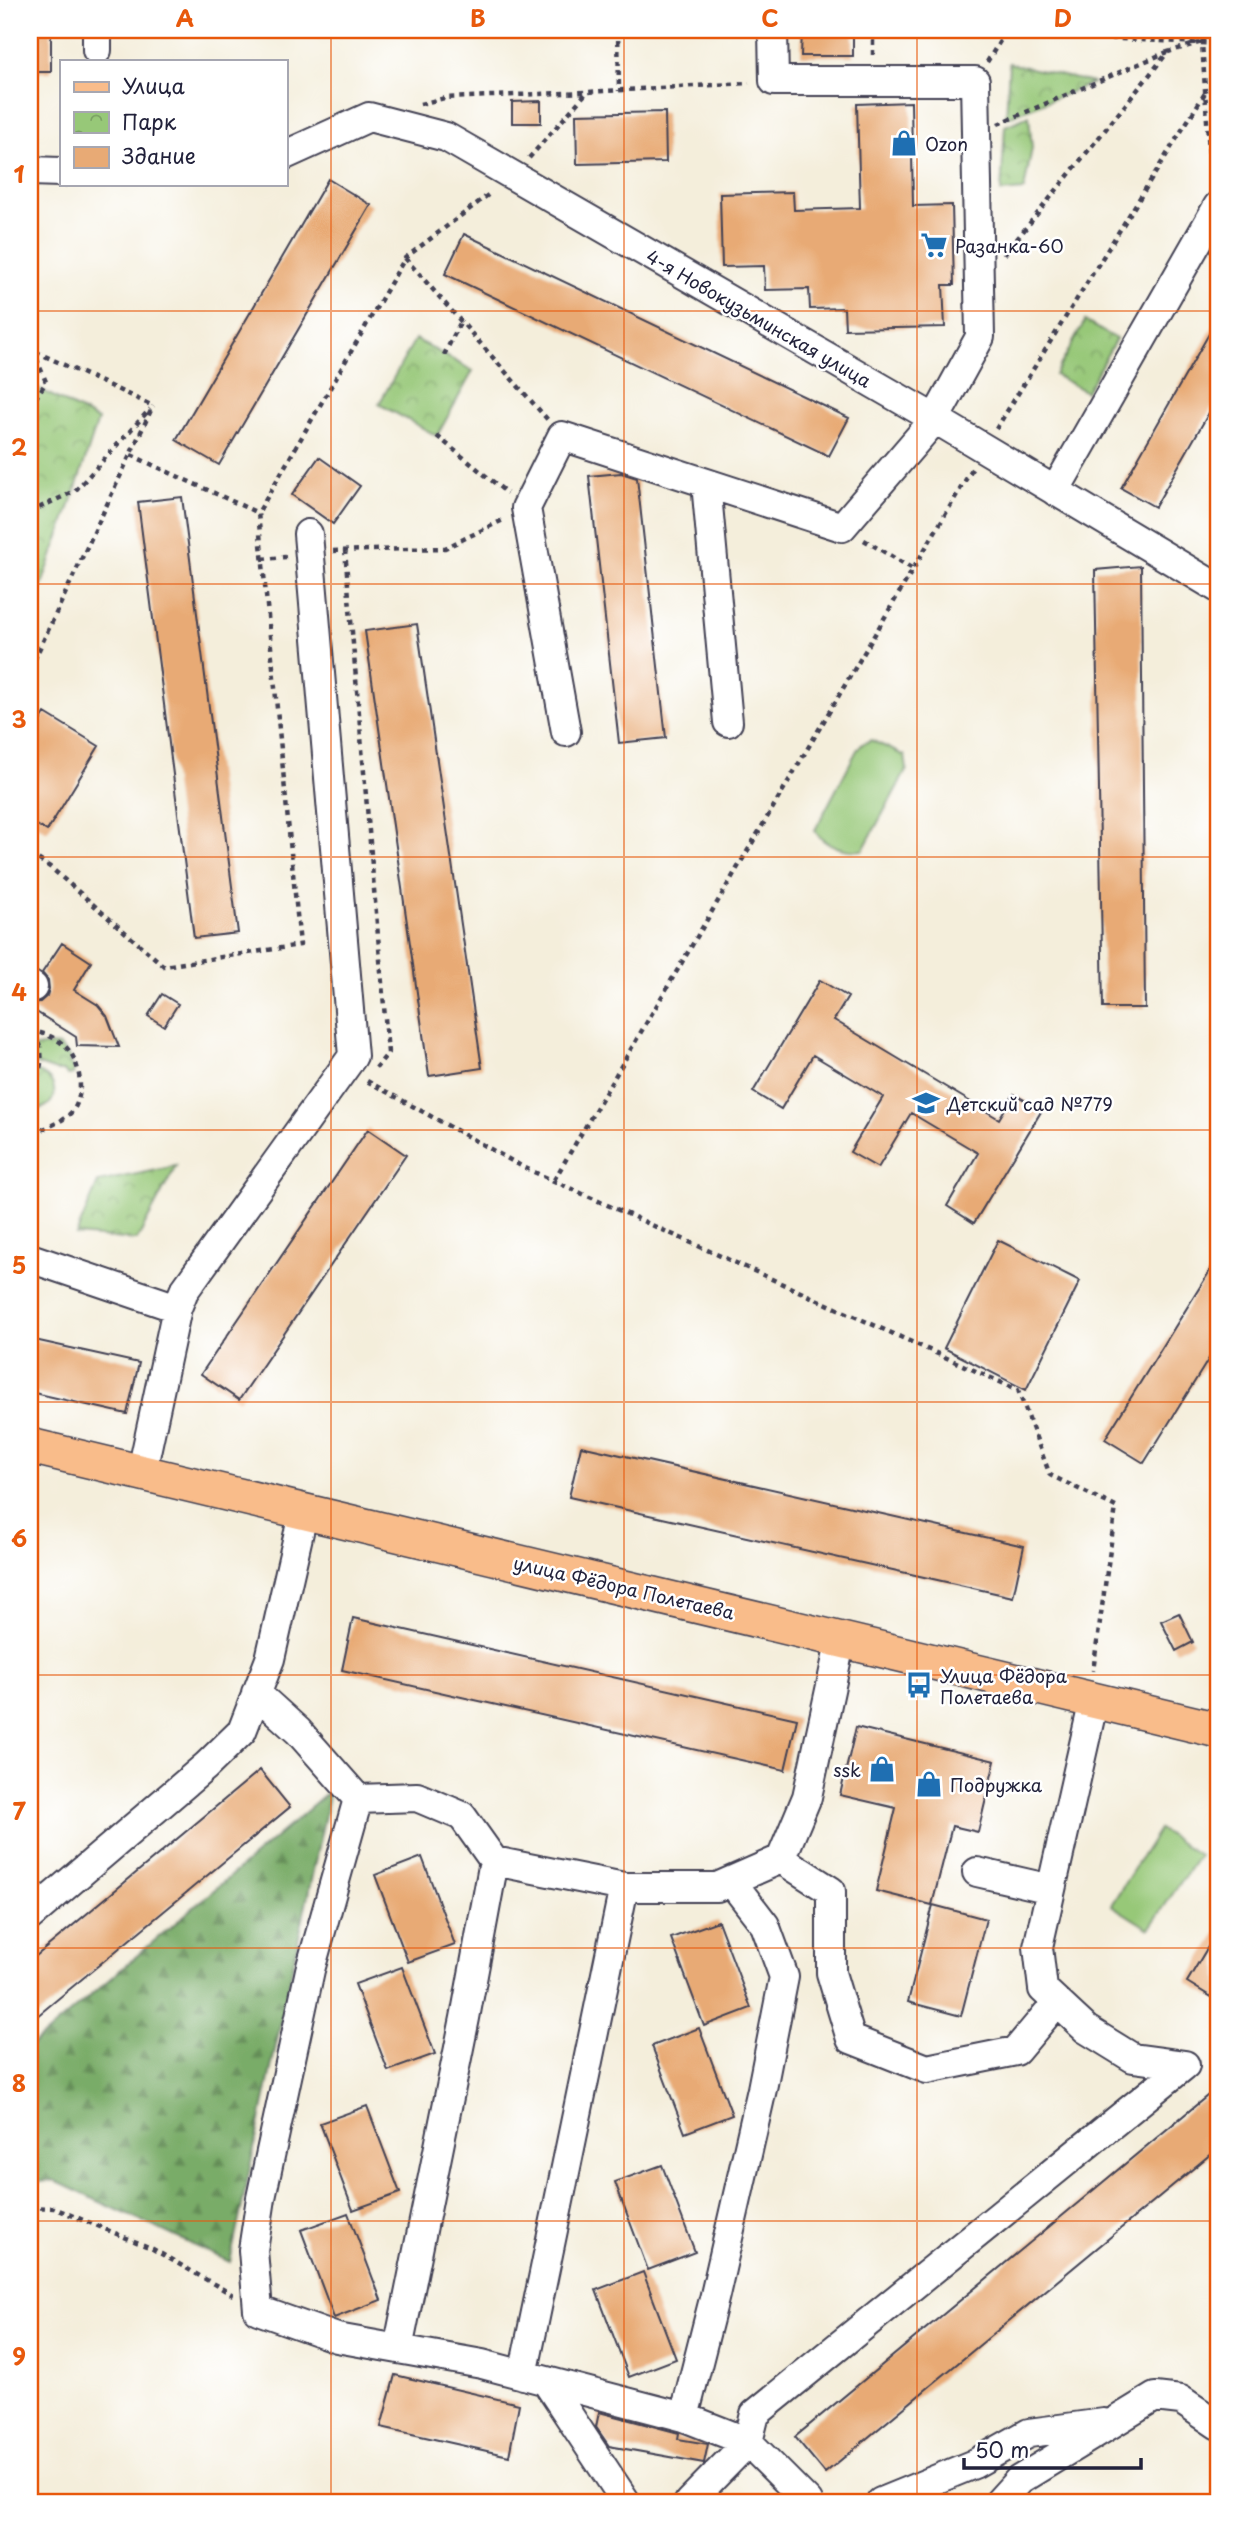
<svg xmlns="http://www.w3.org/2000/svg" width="1248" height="2532" font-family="'Playpen Sans',sans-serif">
<defs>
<pattern id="forest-firs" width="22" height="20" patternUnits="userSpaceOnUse" patternTransform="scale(1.75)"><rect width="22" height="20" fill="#79ac68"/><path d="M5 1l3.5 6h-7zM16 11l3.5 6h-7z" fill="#638c57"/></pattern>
<pattern id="park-crowns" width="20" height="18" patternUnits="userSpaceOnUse" patternTransform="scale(1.75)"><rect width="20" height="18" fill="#97c878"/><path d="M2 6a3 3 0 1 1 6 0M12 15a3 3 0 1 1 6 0" fill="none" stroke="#7ba264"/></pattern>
</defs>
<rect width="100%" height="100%" fill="#fff"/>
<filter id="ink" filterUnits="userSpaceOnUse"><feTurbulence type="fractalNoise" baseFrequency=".0143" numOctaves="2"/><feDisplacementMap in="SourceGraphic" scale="14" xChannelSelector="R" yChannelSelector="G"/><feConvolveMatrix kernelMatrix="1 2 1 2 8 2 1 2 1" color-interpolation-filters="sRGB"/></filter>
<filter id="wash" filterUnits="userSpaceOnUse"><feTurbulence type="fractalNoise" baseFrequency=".00686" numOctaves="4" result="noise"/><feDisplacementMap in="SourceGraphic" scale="28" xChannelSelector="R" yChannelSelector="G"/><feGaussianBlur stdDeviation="1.57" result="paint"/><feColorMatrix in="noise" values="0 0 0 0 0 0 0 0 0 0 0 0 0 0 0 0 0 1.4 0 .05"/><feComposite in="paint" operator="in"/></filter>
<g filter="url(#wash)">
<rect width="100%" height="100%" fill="#f4eedb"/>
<path fill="url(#forest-firs)" stroke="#4e6752" stroke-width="2" d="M330,1791L230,2262L55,2181L30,2182V2047Z"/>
<path fill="url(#park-crowns)" stroke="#5c755a" stroke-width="2" d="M1009,63L1093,83L1006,118Z
M1029,116L1032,148L1024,190L1001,192L1005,126Z
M1085,321L1116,339L1086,392L1055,375Z
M415,339L473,371L437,436L379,404Z
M30,384L98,420L75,491L30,619Z
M49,1045L59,1046L71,1059L69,1064L74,1068L73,1074L68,1075L63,1071H56L30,1062V1048Z
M34,1071C64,1077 59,1113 30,1109V1072Z
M176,1166L137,1240L76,1235L98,1182Z"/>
<path fill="#97c878" stroke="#5c755a" stroke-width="2" d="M871,740L905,756L907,769L863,850C848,852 822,846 815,830L857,750L862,744Z
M1159,1829L1199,1855L1149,1929L1111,1905Z"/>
<g id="blocks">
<path fill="#e8aa75" d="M30,30H51V72H30Z
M802,30H853V56H801Z
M541,101V123H512V102Z
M911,102L913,206L952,205L954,285H943L945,327L845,329L844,308L810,309L809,289L765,290L764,266L722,267L720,194L793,192L794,210L860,208L857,104Z
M665,112L666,162L577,164L576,114Z
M328,179L371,205L219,465L176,440Z
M464,234L849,418L829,456L445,274Z
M1218,318V397L1155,507L1121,488Z
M319,457L360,486L333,524L292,495Z
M621,473L637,478L666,738L619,743L589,476Z
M182,497L238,933L194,938L138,502Z
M1141,566L1145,1008H1103L1095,570Z
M417,624L482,1068L429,1076L365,631Z
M45,713L99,746L47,831L30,821V737Z
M62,943L91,962L74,990L98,1005L107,1016L119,1047L77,1046L76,1037L30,1008V1003L40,1002L47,996L49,989L48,980L42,973Z
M820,980L848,997L834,1020L999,1119L1014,1094L1042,1110L974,1223L947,1206L978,1153L911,1113L878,1168L850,1152L883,1097L813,1055L781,1109L753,1092Z
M162,994L178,1004L164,1026L148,1016Z
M368,1129L406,1155L239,1400L201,1374Z
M998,1240L1080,1281L1026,1390L944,1348Z
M1218,1258V1344L1144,1463L1105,1439Z
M30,1339L139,1363L127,1414L30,1392Z
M581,1446L1024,1546L1013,1597L569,1497Z
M1179,1613L1193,1642L1176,1651L1161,1621Z
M353,1618L797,1719L785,1770L342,1670Z
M856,1727L995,1761L978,1832L952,1826L932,1905L876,1891L896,1808L840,1795Z
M260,1770L290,1807L30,2022V1961Z
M422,1857L455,1945L408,1962L375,1875Z
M933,1905L986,1919L961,2016L908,2002Z
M718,1921L751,2008L704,2026L671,1938Z
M1218,1930V2001L1187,1982Z
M402,1967L435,2054L388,2071L355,1984Z
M699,2028L732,2115L685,2133L652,2046Z
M1218,2087V2148L825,2473L795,2437Z
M367,2106L400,2193L353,2210L320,2123Z
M662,2165L695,2252L648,2270L615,2182Z
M348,2213L381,2300L334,2318L301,2230Z
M643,2272L676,2359L629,2377L596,2290Z
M395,2375L519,2404L509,2456L381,2427Z
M599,2412L679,2433L678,2439L708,2444L704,2463L609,2446L596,2427Z"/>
</g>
</g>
<g filter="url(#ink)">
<use href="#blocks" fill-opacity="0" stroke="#424153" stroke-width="2"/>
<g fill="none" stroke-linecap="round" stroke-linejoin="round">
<g stroke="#424153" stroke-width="32">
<path id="minor" d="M97,50V30
M285,155L369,117L446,137L935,419L1218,588
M30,171L61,172
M706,483L728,722
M1055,491L1218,206
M566,732L526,508L562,436L842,527L935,419L980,337L975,81H774L773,30
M30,985L33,987
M30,1258L177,1308L142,1471
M177,1308L184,1291L353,1056L308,534
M256,1693L298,1731L358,1799L417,1797L462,1816L494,1861L624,1887H717L781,1859L807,1797L841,1639
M358,1799L310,1970L261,2198L253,2250L258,2310L337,2338L482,2364L684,2417L748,2442L808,2502
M781,1859L831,1891V1973L851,2039L927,2069L1016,2051L1057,2002
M977,1872L1051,1889
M30,1916L206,1766L242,1731L270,1659L304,1510
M398,2349L465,2018L494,1861
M523,2375L624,1887
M546,2381L626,2502
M684,2417L715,2295L762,2089L784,1977L765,1925L731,1881
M689,2502L748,2442L755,2414L1185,2065L1133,2058L1086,2029L1043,1989L1038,1947L1094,1700
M881,2502L974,2464L1029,2433L1104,2423
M999,2502L1019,2480L1155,2397L1181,2400L1218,2425"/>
</g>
<g stroke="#424153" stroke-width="38">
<path id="major" d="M30,1446L1218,1730"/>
</g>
<path stroke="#424153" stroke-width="4.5" stroke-dasharray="5 5" stroke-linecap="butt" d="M618,30L619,91
M873,30V56
M1209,30L1202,42L1211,184
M987,62L1005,33L1218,44
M420,104L445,98L586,92
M998,124L1167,52
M529,158L587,92L749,83
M1004,255L1168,52L1202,42
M405,258L548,420
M30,344L34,351L153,406
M444,355L461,321
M30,407L46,382L34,352
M996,429L1205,93
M437,436L507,493
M131,455L258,513
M30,512L75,491L150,409
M864,540L913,569
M345,550L388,1053L376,1068
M333,551L445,548L503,520
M262,559L286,557
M30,669L153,406
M30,854L50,867L164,966L300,945L258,513L405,258L492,192
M30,1030C42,1033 56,1037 65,1046C80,1060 85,1092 74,1109C66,1121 43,1130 30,1133
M367,1081L523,1167L1018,1390L1050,1475L1116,1507L1093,1671
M30,1085C45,1069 44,1050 34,1032
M554,1180L972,469
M30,2207L54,2208L151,2248L233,2295"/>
<use href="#minor" stroke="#fff" stroke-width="28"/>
<use href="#major" stroke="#f9bc8a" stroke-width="35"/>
</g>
</g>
<path fill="none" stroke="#e8590c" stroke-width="2" stroke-opacity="0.55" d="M331,30V2502M624,30V2502M917,30V2502M30,311H1218M30,584H1218M30,857H1218M30,1130H1218M30,1402H1218M30,1675H1218M30,1948H1218M30,2221H1218"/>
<defs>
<g id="shop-bare" transform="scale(2.1)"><path d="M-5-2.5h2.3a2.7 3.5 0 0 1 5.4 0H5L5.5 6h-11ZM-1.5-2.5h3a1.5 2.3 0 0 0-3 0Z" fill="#1f6fb2" stroke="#fff" stroke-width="2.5" paint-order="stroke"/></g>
<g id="supermarket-bare" transform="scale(2.1)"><path d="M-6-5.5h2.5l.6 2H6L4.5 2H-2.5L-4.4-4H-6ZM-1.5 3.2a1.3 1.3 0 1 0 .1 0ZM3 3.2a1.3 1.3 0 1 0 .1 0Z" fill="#1f6fb2" stroke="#fff" stroke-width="2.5" paint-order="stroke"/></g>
<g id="school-bare" transform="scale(2.1)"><path d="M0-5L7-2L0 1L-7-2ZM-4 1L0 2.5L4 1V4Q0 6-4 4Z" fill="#1f6fb2" stroke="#fff" stroke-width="2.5" paint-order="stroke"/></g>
<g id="bus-bare" transform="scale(2.1)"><path d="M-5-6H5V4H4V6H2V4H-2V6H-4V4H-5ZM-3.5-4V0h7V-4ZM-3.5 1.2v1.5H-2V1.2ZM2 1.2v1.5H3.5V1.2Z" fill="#1f6fb2" stroke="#fff" stroke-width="2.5" paint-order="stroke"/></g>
</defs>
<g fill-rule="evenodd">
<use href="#shop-bare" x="904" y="143"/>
<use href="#supermarket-bare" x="934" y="245"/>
<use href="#school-bare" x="926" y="1103"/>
<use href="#bus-bare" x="919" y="1685"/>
<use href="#shop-bare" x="882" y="1769"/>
<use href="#shop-bare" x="929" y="1784"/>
</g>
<g text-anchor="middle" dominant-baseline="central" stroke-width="5" stroke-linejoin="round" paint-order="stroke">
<g font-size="18" fill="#22223b" stroke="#fff" text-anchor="start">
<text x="925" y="143">Ozon</text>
<text x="955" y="245">Разанка-60</text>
<text x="947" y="1103">Детский сад №779</text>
<text x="940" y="1675">Улица Фёдора<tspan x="940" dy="21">Полетаева</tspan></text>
<text x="861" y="1769" text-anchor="end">ssk</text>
<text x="950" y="1784">Подружка</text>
</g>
<g font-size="18" fill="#22223b" stroke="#fff">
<text transform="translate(759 318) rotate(30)">4-я Новокузьминская улица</text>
<text transform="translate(624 1587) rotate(13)">улица Фёдора Полетаева</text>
</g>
</g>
<rect width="1248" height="2532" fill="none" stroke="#fff" stroke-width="77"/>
<rect x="60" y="60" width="228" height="126" fill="#ffffff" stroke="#a7a7b1" stroke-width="2"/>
<rect x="74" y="82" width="35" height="10" fill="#f9bc8a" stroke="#a7a7b1" stroke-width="2"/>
<text x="122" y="94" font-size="21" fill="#22223b">Улица</text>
<rect x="74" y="112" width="35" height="21" fill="url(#park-crowns)" stroke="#a7a7b1" stroke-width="2"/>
<text x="122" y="130" font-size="21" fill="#22223b">Парк</text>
<rect x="74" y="147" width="35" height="21" fill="#e8aa75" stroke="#a7a7b1" stroke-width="2"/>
<text x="122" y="164" font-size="21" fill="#22223b">Здание</text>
<path d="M964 2458v10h177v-10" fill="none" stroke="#22223b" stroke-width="3.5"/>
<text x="975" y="2458" font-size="21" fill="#22223b" stroke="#ffffff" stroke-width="5" paint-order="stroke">50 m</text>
<rect x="38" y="38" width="1172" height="2456" fill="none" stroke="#e8590c" stroke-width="2.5"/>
<g font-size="23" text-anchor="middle" font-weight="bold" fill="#e8590c">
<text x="185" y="27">A</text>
<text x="478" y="27">B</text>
<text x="770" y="27">C</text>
<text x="1063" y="27">D</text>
<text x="19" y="183">1</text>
<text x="19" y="456">2</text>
<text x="19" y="728">3</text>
<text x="19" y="1001">4</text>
<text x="19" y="1274">5</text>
<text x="19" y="1547">6</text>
<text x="19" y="1820">7</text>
<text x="19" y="2092">8</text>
<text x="19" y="2365">9</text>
</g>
</svg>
